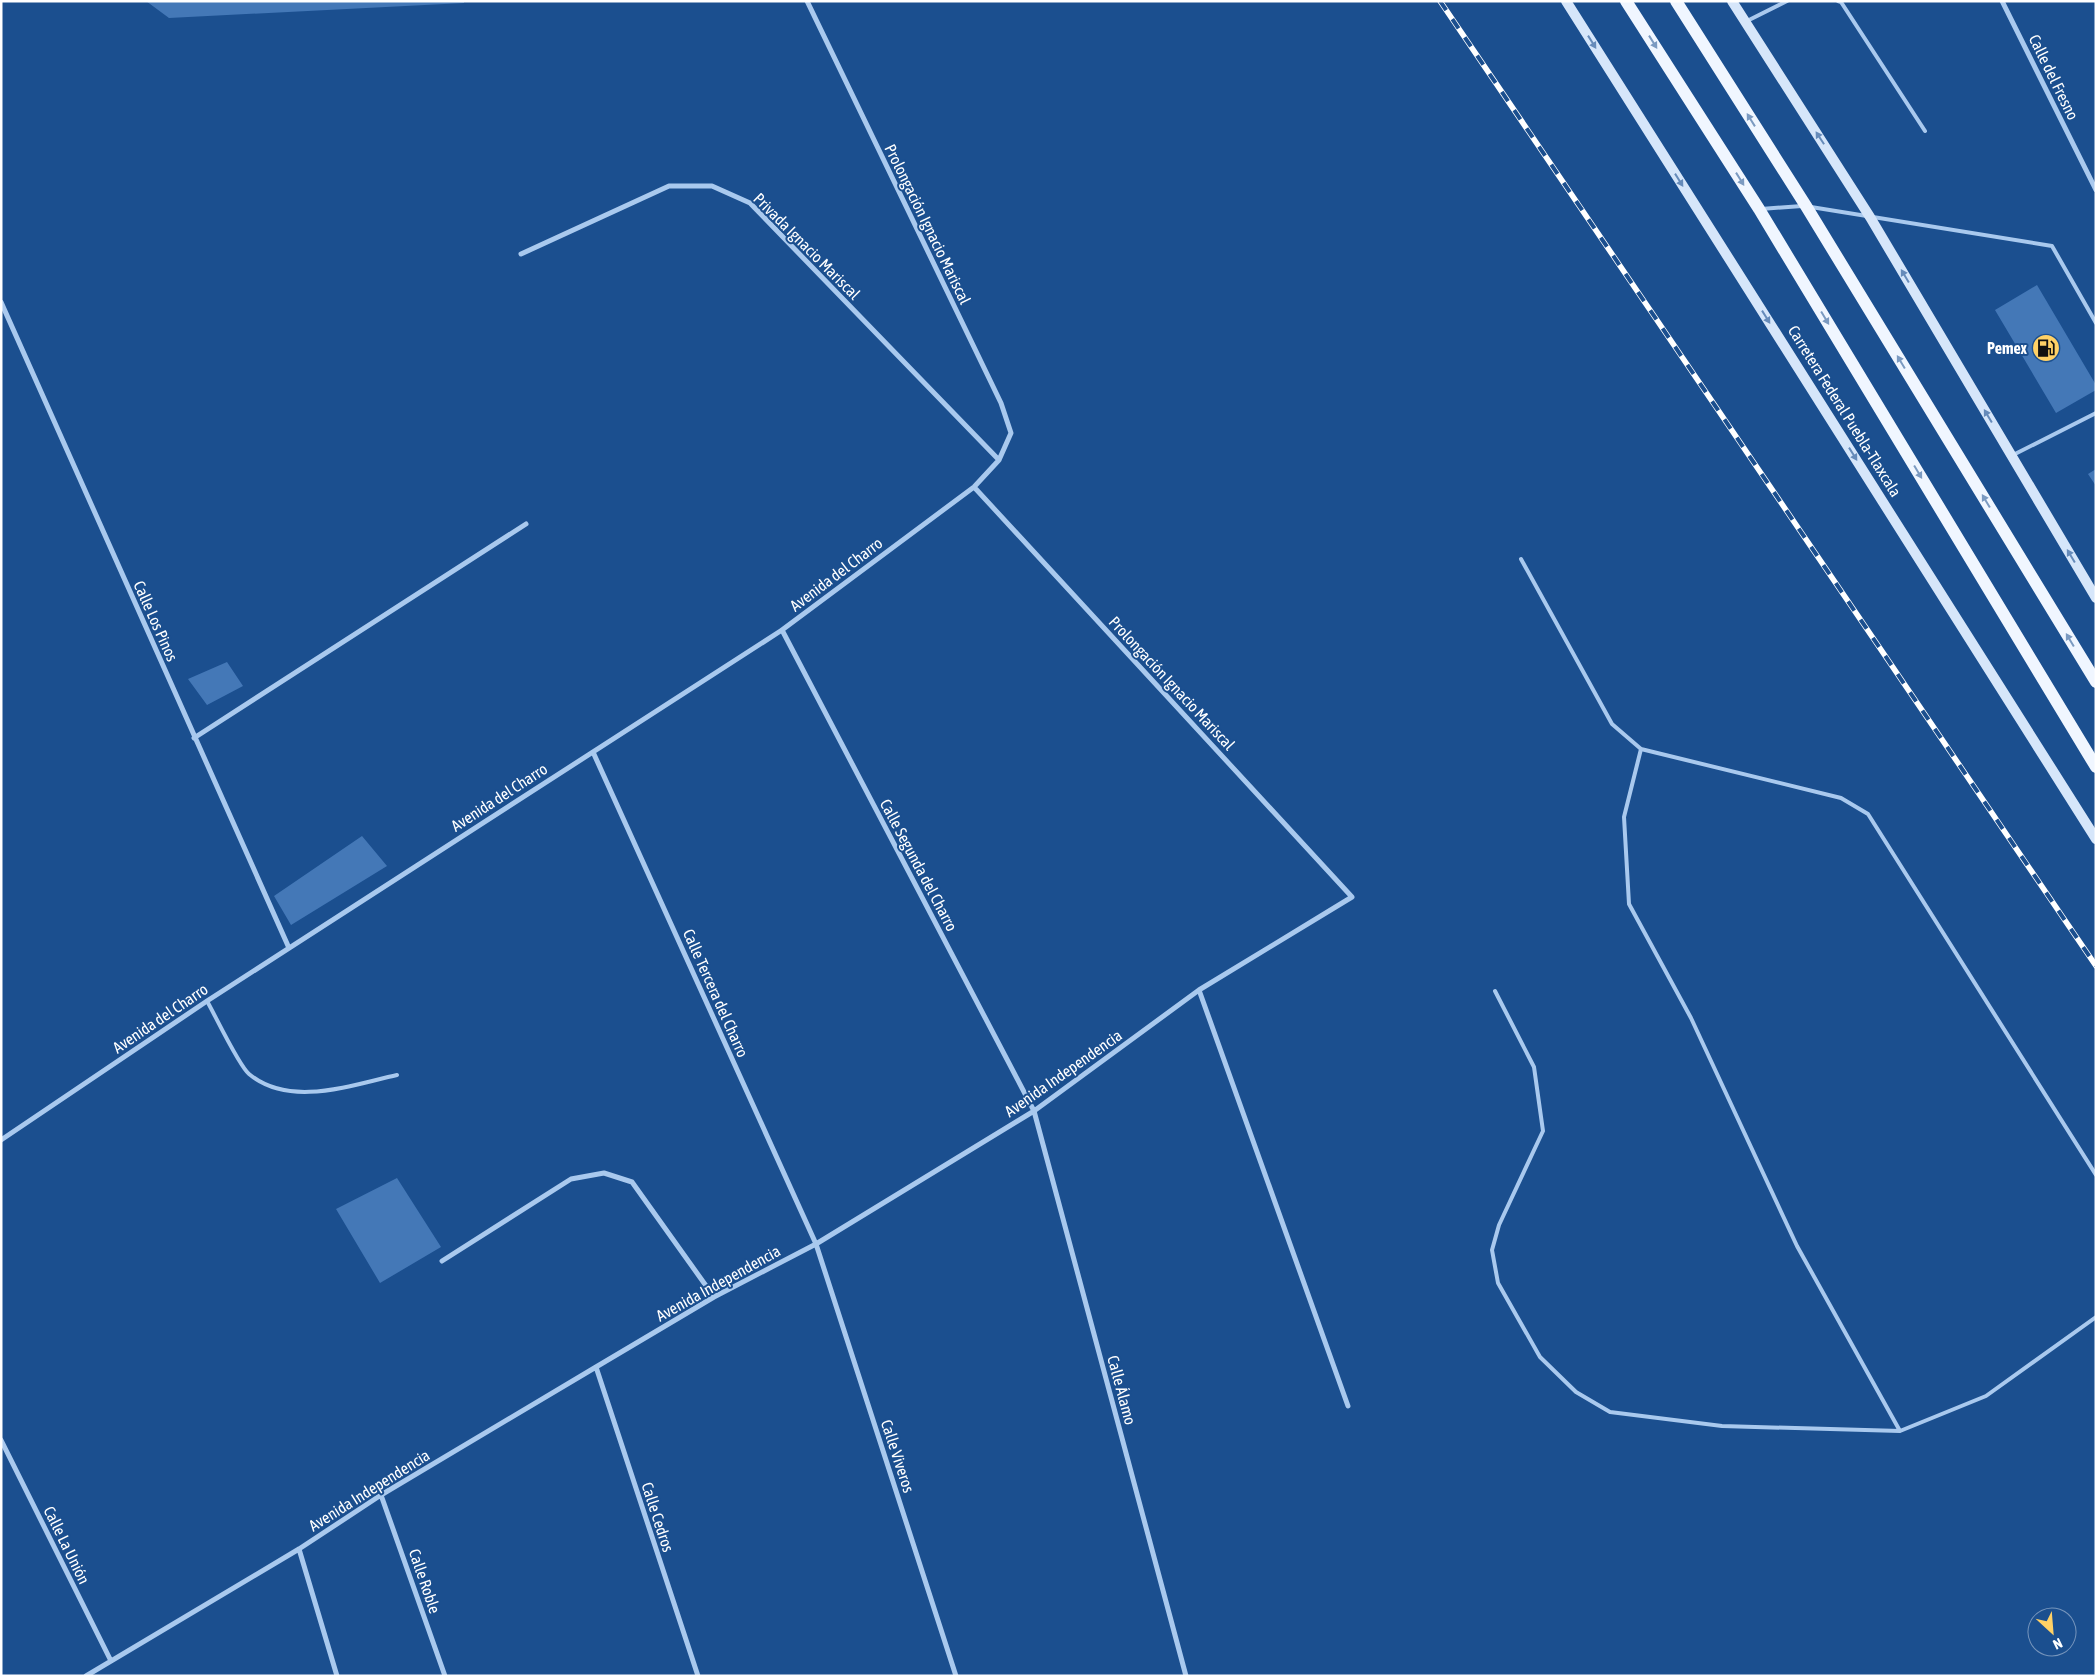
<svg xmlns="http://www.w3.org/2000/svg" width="2097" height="1677" font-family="'Asap Condensed',sans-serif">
<rect width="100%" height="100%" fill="#1b4f8f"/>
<path fill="#4478b7" d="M146,1H464V3L169,18Z
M2037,285L2096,385V390L2056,413L1995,310Z
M2096,469V486L2088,474Z
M227,662L243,686L207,705L188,679Z
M362,836L387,866L291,925L274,896Z
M397,1178L441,1247L380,1283L336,1209Z"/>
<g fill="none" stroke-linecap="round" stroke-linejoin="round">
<path stroke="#a9c9ee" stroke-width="4" d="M1838,1L1841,2L1925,131
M1747,21L1787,1
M1811,207L2052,246L2096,323
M1761,209L1802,206
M2013,455L2096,413
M1521,559L1612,724L1641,749L1841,798L1868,814L2096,1175
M1641,749L1624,817L1629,904L1691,1018L1797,1246L1900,1431
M1495,991L1534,1067L1543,1131L1499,1225L1492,1250L1498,1283L1540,1357L1576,1392L1610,1412L1722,1426L1900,1431L1986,1396L2096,1317
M207,1001C215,1015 239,1066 249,1074C290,1108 351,1085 397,1075"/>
<path stroke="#a9c9ee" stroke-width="5" d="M2002,1L2096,190
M521,254L669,186H712L750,203L999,460
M1,302L289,948
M782,630L1034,1111L1186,1676
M194,738L526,524
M593,752L816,1244L956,1676
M1199,990L1348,1406
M1,1140L207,1001L782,630L974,487L999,460L1011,433L1001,403L807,1
M442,1261L571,1179L604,1173L632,1182L714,1297
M596,1367L698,1676
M1,1440L111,1661
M381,1495L445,1676
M299,1549L337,1676
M86,1676L299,1549L381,1495L596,1367L714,1297L816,1244L1034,1111L1199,990L1352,897L974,487"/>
<path stroke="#d6e6fa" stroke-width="10" d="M1566,1L2096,839
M1732,1L1870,217L2096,598"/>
<path stroke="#f0f6ff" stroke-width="12" d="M1626,1L1759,209L2096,767
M1676,1L1806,206L2096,682"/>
<g stroke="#fff" stroke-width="5.5">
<path id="rail" d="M1440,1L2096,966"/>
</g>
<use href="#rail" stroke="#1b4f8f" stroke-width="4" stroke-dasharray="11" stroke-linecap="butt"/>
</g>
<defs><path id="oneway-solid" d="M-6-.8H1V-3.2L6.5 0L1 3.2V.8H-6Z" transform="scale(1.25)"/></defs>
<g fill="#668bba">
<use href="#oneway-solid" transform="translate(1592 42) rotate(58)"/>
<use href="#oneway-solid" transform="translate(1820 138) rotate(-123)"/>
<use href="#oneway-solid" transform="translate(1679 180) rotate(58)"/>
<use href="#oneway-solid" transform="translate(1905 276) rotate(-121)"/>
<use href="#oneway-solid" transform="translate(1766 317) rotate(58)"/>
<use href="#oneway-solid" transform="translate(1988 416) rotate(-121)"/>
<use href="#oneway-solid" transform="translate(1853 454) rotate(58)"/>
<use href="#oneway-solid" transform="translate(2071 556) rotate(-121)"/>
</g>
<g fill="#7b9ac1">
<use href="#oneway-solid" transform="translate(1653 42) rotate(58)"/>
<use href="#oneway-solid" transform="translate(1751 120) rotate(-122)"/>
<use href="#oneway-solid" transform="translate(1740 179) rotate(58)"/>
<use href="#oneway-solid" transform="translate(1825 318) rotate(59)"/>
<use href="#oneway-solid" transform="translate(1901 362) rotate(-121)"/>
<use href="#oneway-solid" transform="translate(1918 472) rotate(59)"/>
<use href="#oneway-solid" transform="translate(1986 501) rotate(-121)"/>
<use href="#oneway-solid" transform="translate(2070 640) rotate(-121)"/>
</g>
<defs>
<g id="fuel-disc" transform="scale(1.4375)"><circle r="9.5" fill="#ffd166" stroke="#1b4f8f"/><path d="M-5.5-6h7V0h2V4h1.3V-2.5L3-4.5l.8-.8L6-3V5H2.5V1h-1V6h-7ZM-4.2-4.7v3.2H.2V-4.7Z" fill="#111"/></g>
</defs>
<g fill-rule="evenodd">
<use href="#fuel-disc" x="2046" y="348"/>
</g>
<g text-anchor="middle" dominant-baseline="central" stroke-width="4" stroke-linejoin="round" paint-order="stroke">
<g font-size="16" fill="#fff" stroke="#1b4f8f">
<text transform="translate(2054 77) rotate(64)">Calle del Fresno</text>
<text transform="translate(928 224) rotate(64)">Prolongación Ignacio Mariscal</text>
<text transform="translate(807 246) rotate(45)">Privada Ignacio Mariscal</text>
<text transform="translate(1845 411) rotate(58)">Carretera Federal Puebla-Tlaxcala</text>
<text transform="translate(836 574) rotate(-37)">Avenida del Charro</text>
<text transform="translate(156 621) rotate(66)">Calle Los Pinos</text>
<text transform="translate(1172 683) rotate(47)">Prolongación Ignacio Mariscal</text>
<text transform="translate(499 797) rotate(-33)">Avenida del Charro</text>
<text transform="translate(919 865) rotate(62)">Calle Segunda del Charro</text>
<text transform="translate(716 993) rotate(66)">Calle Tercera del Charro</text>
<text transform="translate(160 1018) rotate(-34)">Avenida del Charro</text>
<text transform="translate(1063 1073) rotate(-35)">Avenida Independencia</text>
<text transform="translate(718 1283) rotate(-29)">Avenida Independencia</text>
<text transform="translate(1122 1390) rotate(75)">Calle Álamo</text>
<text transform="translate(898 1456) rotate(72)">Calle Viveros</text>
<text transform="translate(369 1490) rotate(-32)">Avenida Independencia</text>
<text transform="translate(658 1517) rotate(72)">Calle Cedros</text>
<text transform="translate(67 1545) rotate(64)">Calle La Unión</text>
<text transform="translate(425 1581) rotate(71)">Calle Roble</text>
</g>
<g font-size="16" font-weight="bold" fill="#fff" stroke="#1b4f8f" text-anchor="end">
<text x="2027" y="348">Pemex</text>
</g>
</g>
<rect width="2097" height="1677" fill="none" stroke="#ffffff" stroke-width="5"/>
<g transform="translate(2052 1632) rotate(154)"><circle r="24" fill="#1b4f8f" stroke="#7695bc"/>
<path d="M0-4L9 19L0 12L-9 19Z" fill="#ffd166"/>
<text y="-8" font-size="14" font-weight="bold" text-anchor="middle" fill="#ffffff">N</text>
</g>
</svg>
